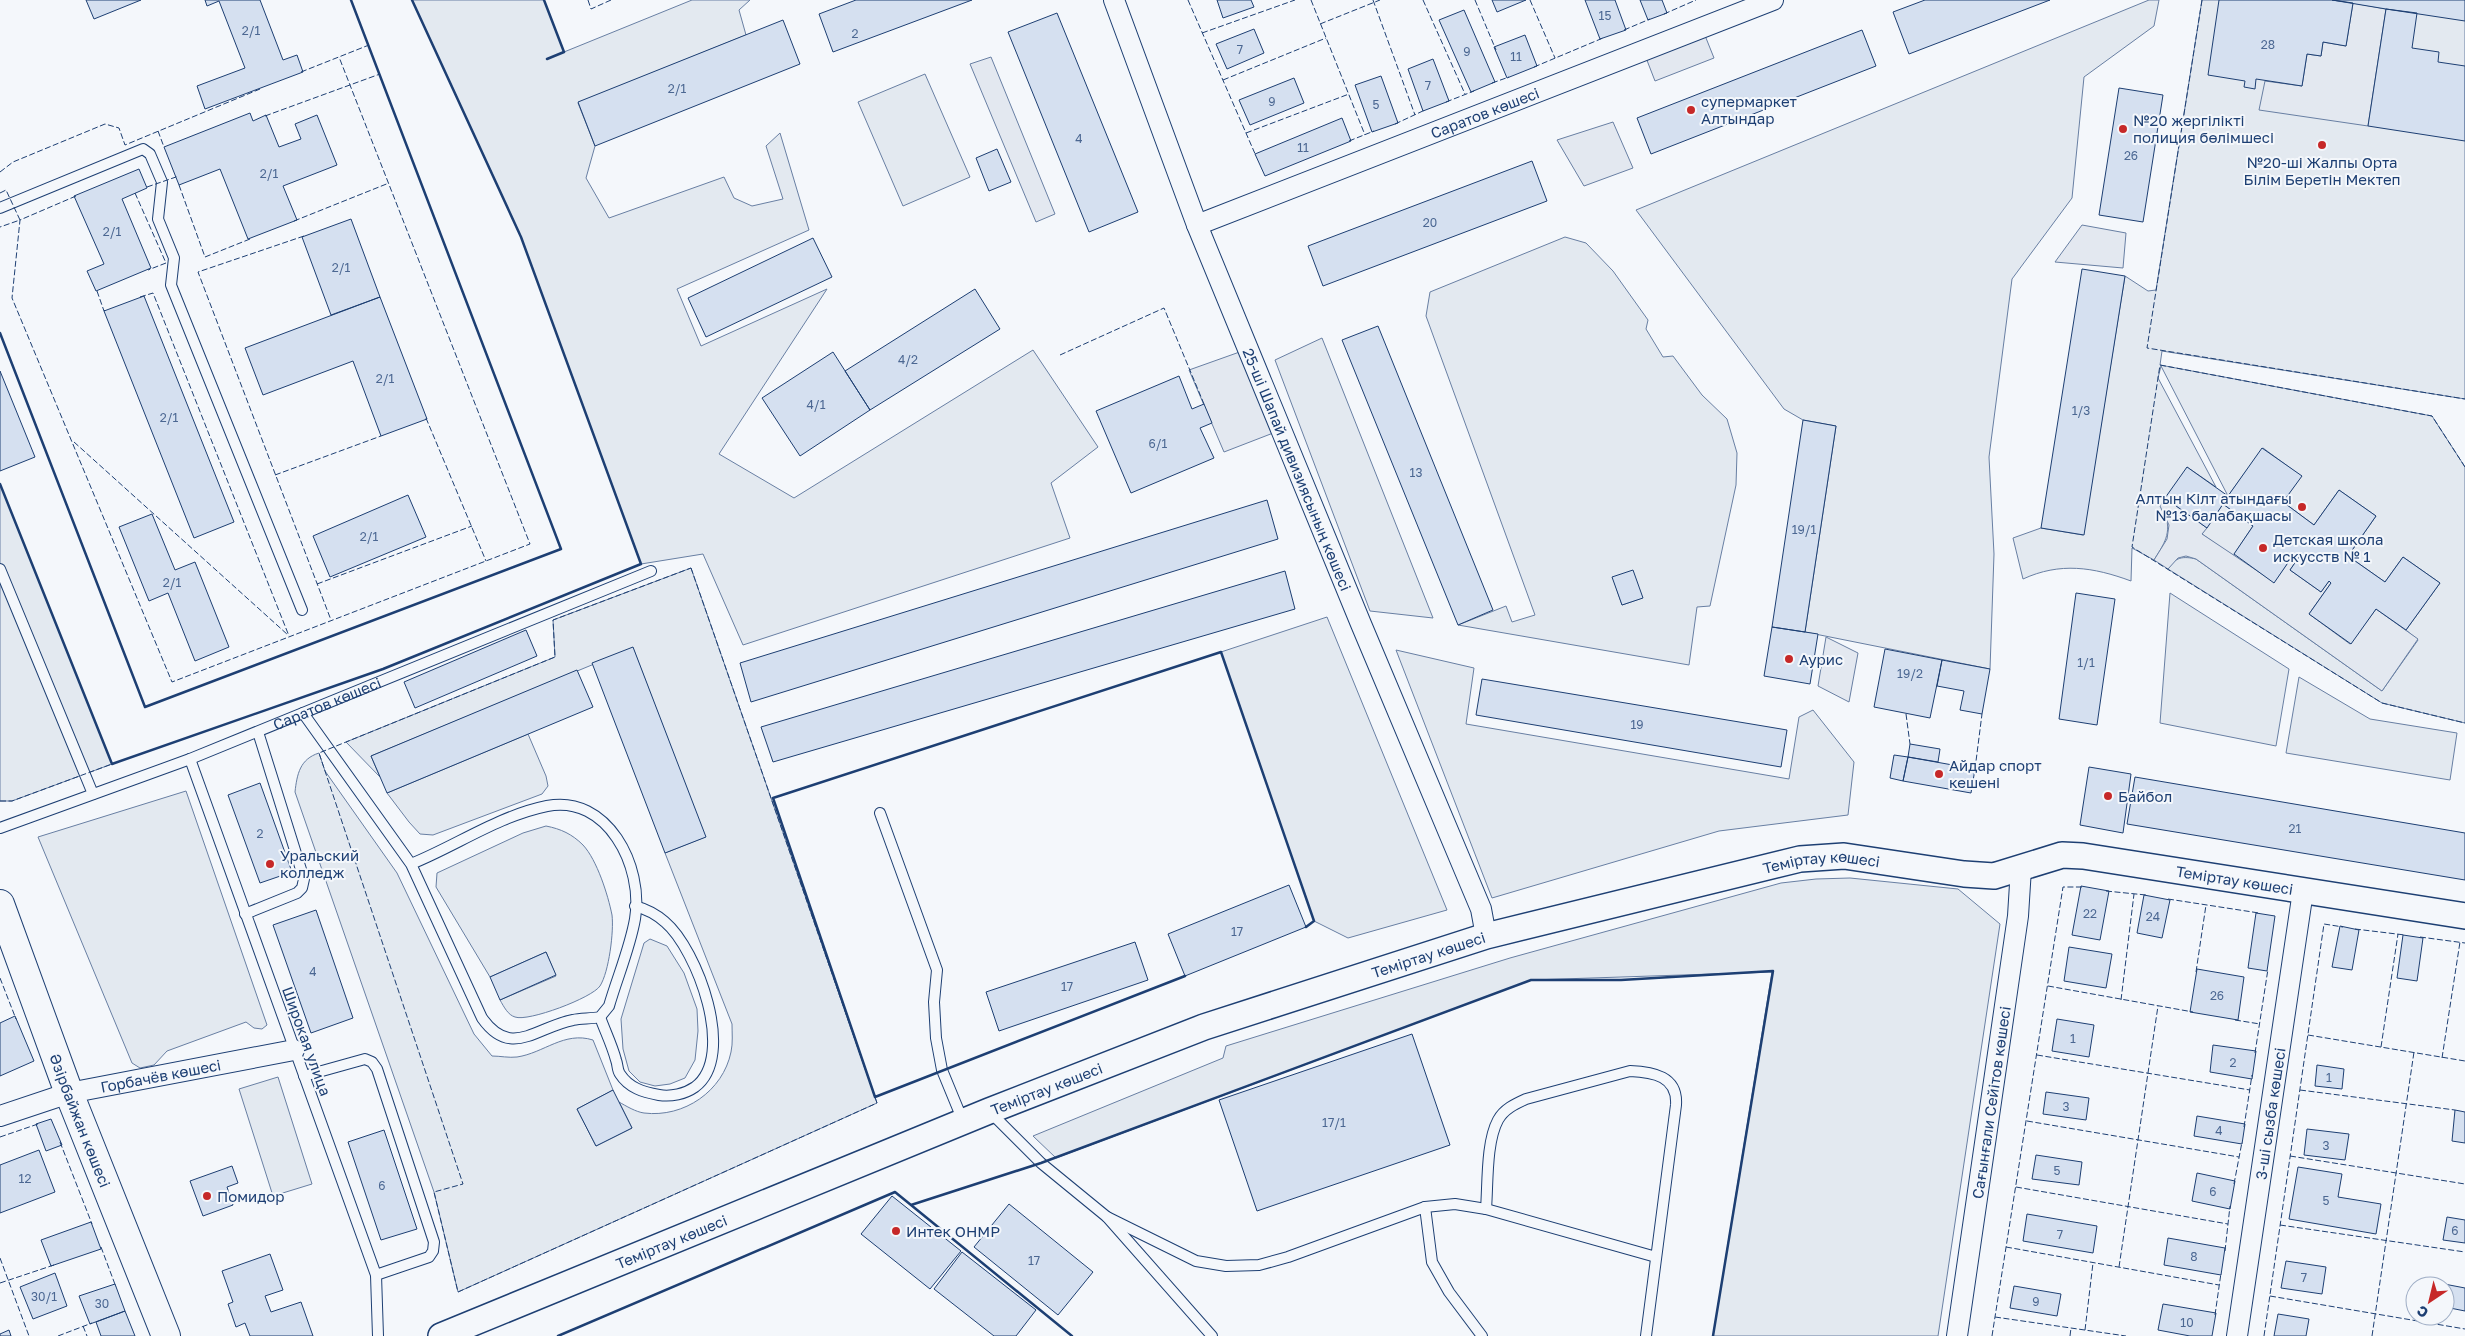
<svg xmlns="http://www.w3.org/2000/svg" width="2465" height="1336" font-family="'Golos Text',sans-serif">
<rect width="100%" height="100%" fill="#f4f7fb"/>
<path fill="#e3e9f0" stroke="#687fa3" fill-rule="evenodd" d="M412,0H544L564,52L692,0H750L739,10L746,35L578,103L595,146L586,178L609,218L724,177L734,198L752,206L783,199L766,146L780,133L809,230L677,289L701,346L827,289L719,454L794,498L1033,350L1098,447L1051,483L1070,538L743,645L703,554L641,564L521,237Z
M2149,0H2159L2154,26L2084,77L2072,198L2012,279L1989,457L1994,554L1990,669L1805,632L1836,426L1803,420L1784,409L1636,210Z
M2202,0H2465V399L2162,351L2160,365L2432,416L2465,467V723L2382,703L2168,569C2175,557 2183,556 2196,559L2382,691L2418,640L2406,630L2440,583L2403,557L2385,582L2348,556L2376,516L2339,490L2314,525L2283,502L2301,476L2263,448L2228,496L2161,366L2158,378L2216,487L2187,467L2165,514C2172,533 2164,544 2154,560L2132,548L2131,581C2093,567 2060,562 2023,579L2013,538L2041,528L2083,535L2125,276L2148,291L2156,290Z
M925,74L970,177L903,206L858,102Z
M1565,237L1586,243L1613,271L1648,320L1646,329L1663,357L1673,356L1702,395L1727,419L1737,453L1736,485L1710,606L1697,607L1689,665L1458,625L1506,606L1512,622L1535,615L1426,316L1430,292ZM1613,578L1642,598L1622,605Z
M1322,338L1433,618L1370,611L1275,360Z
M0,484L112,764L12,801H0Z
M2223,504L2253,526L2233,556L2202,534Z
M691,568L877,1103L458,1292L434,1192L295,792C297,774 300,759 319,753L325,771L397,873L474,1034L492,1056C500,1056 509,1058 517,1057C544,1053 564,1031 593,1040L613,1090L577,1109L596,1146L632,1128L619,1102C626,1106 636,1112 644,1113C684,1118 723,1091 731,1052C733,1043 732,1033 732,1024L665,853L705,837L633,648L371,756L380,777L346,742L555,657L553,620Z
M2170,593L2289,669L2276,746L2160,723Z
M1327,617L1447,910L1348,938L1314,921L1221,652Z
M1396,650L1474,668L1466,724L1789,779L1799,717L1813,710L1854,762L1848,815L1719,831L1492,898Z
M2299,677L2370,719L2457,733L2450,780L2286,753Z
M528,734L546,776L548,786L542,794L433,835L420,834L409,822L387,793Z
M186,791L267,1025L262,1029L254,1028L246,1022L167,1051L154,1065L140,1068L132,1063L38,837Z
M546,826C561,829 572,834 583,845C597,860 608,895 612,915C614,931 609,972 600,986C592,998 528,1022 515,1017C508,1015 504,1007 500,1000L556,976L546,952L490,977L436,887L437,873L523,833Z
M1850,878L1958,889L2000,924L1938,1336H1713L1772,972L1531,980L1056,1158L1033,1136L1223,1058L1226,1046L1510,958L1781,883L1816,879Z
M650,939L667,946L684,973L697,1009L698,1031L695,1060L685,1078L670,1084L655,1086L640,1082L629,1071L623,1049L621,1019L644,943Z
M278,1077L312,1184L273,1196L239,1089Z"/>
<path fill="#e3e8f0" stroke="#687fa3" d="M2353,3L2386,9L2368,126L2259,110L2265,81L2302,86L2307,54L2321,56L2323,42L2346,46Z
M1702,28L1714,58L1655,81L1643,50Z
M991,57L1055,214L1036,222L970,64Z
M1613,122L1633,168L1584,186L1557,140Z
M2082,225L2126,233L2123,268L2055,262Z
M1248,349L1281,430L1224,452L1189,370Z
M2165,498L2207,528L2202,534L2274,582L2294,554L2299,557L2290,570L2321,592L2329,581L2331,583L2309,614L2350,644L2376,609L2418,639L2382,691L2196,559L2186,556L2178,558L2168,569L2154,560L2167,539L2169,525L2160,506Z
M1826,637L1858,653L1849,702L1818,686Z"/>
<path fill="#d5e0f0" stroke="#1d3f73" d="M86,0H141L94,19Z
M205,0H260L283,60L297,55L303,72L205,109L197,86L245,68L219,1L207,6Z
M856,0H972L833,52L819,14Z
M1217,0H1251L1254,7L1223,18Z
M1492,0H1526L1497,12Z
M1585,0H1615L1626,30L1600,39Z
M1640,0H1662L1667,13L1648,20Z
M1925,0H2050L1909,54L1893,12Z
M2219,0H2332L2353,3L2346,46L2323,42L2321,56L2307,54L2302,86L2256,79L2255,89L2244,87L2245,81L2208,75Z
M2332,0H2465V21L2386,9Z
M2386,9L2417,13L2412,48L2439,52L2438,62L2465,66V141L2368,126Z
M1464,10L1495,82L1471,92L1439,20Z
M1057,13L1138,212L1089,232L1008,32Z
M783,20L800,64L595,146L578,102Z
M1254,29L1264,53L1227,69L1216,44Z
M1862,30L1876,66L1651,154L1637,118Z
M1525,35L1537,66L1507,78L1494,47Z
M1433,59L1449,101L1423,111L1408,69Z
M1381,76L1398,123L1372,132L1355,85Z
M1294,78L1304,103L1250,125L1239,100Z
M2119,88L2163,95L2143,222L2099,215Z
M250,113L253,121L266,115L279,147L301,139L295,124L317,115L337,165L283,186L297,220L248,239L220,169L179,185L164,147Z
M1342,118L1351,141L1265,176L1255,154Z
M997,149L1011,182L989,191L976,158Z
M1532,161L1547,201L1323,286L1308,246Z
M139,169L147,188L122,199L151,268L96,291L87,271L104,264L74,196Z
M351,219L380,297L331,315L302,237Z
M813,238L832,277L706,337L688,298Z
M2082,269L2125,276L2084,535L2041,528Z
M975,289L1000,329L870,410L845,371Z
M144,296L234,522L194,538L104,311Z
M380,297L427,419L381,436L353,361L263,395L245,348Z
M1378,326L1493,610L1458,625L1342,340Z
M833,352L870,410L800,456L762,398Z
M0,371L35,457L0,471Z
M1179,376L1192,409L1204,404L1212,423L1200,428L1214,458L1131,493L1096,411Z
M1803,420L1836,426L1805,632L1772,627Z
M2262,448L2302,476L2283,502L2314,525L2339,490L2376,516L2348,556L2385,582L2403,557L2440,583L2406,630L2376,609L2351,644L2309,614L2331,583L2329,581L2321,592L2290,570L2299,557L2294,554L2274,583L2234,554L2253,526L2223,504L2207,528L2165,498L2187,467L2228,496Z
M408,495L426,537L330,577L313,536Z
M1267,500L1278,539L751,702L740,663Z
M152,514L175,570L195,562L229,647L195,661L168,593L149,601L119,527Z
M1633,570L1643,598L1622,605L1612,577Z
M1285,571L1295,609L773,762L761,727Z
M2076,593L2115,599L2097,725L2059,719Z
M1772,627L1818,634L1810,684L1764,676Z
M526,630L537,656L415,708L404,682Z
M633,647L706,837L665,853L592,663Z
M1885,649L1942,660L1930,718L1874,707Z
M1942,660L1990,669L1982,714L1960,710L1964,691L1937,686Z
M577,670L593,707L387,793L371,756Z
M1482,679L1787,730L1781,767L1476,715Z
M1910,744L1940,749L1938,762L1908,757Z
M1894,755L1908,757L1903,781L1890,778Z
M1908,757L1975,769L1971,793L1903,781Z
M2089,767L2131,774L2123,833L2080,825Z
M2135,777L2465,833V880L2127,824Z
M260,783L292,872L260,883L228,795Z
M1289,885L1306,927L1185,976L1168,934Z
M2081,886L2109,891L2100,940L2072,935Z
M2144,895L2170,900L2162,938L2137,933Z
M316,910L353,1018L311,1033L273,925Z
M2256,913L2275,916L2267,971L2248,968Z
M2340,926L2359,930L2352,970L2332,967Z
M2403,935L2423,938L2417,981L2397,978Z
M1135,942L1148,980L999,1031L986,992Z
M2069,947L2112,954L2106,988L2064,981Z
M546,952L556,975L500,1000L490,977Z
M2197,969L2244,977L2238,1020L2190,1012Z
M15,1016L34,1061L0,1076V1023Z
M2057,1019L2094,1025L2089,1057L2052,1051Z
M1412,1034L1450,1145L1257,1211L1219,1100Z
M2213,1045L2256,1051L2252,1079L2210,1072Z
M2317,1065L2344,1069L2342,1089L2315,1086Z
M613,1090L632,1128L596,1146L577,1109Z
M2046,1092L2089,1098L2086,1120L2043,1114Z
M2455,1110L2465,1112V1143L2452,1141Z
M2197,1116L2245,1124L2242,1144L2194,1136Z
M51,1119L62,1145L46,1151L36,1124Z
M2307,1129L2349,1134L2345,1160L2304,1155Z
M384,1130L417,1229L381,1240L348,1142Z
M39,1150L55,1192L0,1213V1165Z
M2036,1155L2082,1162L2079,1185L2032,1179Z
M232,1166L238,1183L227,1187L233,1205L203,1216L190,1181Z
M2298,1167L2342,1174L2338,1197L2381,1204L2376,1234L2289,1219Z
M2197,1173L2235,1181L2230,1209L2192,1201Z
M892,1196L961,1251L930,1289L861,1234Z
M1009,1204L1093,1272L1058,1315L974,1247Z
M2027,1214L2097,1226L2093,1253L2023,1241Z
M2447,1217L2465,1220V1243L2443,1240Z
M91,1222L101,1249L51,1266L41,1240Z
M2168,1238L2225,1248L2221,1275L2164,1265Z
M962,1252L1036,1310L1016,1336H994L934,1289Z
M270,1254L283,1290L265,1296L271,1312L301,1302L313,1336H250L245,1323L236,1327L228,1304L233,1302L222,1271Z
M2286,1261L2326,1267L2322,1294L2281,1288Z
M55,1273L67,1306L33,1319L20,1287Z
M2439,1283L2465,1288V1311L2445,1307V1286H2439Z
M115,1284L125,1311L90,1324L79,1296Z
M2014,1286L2061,1294L2057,1316L2010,1308Z
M2163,1304L2216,1313L2212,1336H2190L2158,1330Z
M125,1311L135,1336H101L96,1322Z
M2278,1314L2309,1319L2306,1336H2274Z
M9,1330L11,1336H0V1334Z"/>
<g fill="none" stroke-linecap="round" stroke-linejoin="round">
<g stroke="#1d3f73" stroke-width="12">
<g id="service">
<path d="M0,208L143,149L150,154L162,182L158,219L174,258L171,285L302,610"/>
<path d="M0,569L93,794"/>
<path d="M303,713L411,864L482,1018C511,1059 536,1027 573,1020C581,1018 591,1019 600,1017L609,1006C617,978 630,948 635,919C644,866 607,794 547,806C498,816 456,846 411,864"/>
<path d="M190,759L376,1275L378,1336"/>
<path d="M880,813L937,970L934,1002L936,1038L942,1070L963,1121"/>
<path id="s1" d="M0,828L190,759L651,571"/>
<path d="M245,914L297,893L302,888L304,879L258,732"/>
<path d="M600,1017C605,1031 612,1045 616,1060C618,1065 617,1070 620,1074C629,1088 643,1092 659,1095C671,1097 685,1094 695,1087C737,1056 697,949 665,922C656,914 646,909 635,906"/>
<path d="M304,1076L365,1059L372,1062L377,1069L434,1242L433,1251L429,1257L376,1275"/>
<path d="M990,1112L1041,1163L1107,1217L1212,1336"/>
<path d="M1425,1207L1432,1262L1449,1292L1482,1336"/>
<path d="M1486,1209C1488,1184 1486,1142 1498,1120C1504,1109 1515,1104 1526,1099L1630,1071C1653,1072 1678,1076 1676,1105L1646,1336"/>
<path d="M1107,1217L1196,1261L1226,1266L1259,1265L1288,1257L1425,1207L1455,1204L1486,1209L1656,1257"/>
</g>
</g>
<g stroke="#1d3f73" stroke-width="22">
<g id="minor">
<path id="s2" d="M1114,0L1197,225L1361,624L1481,909L1486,936"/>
<path id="s3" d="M1197,225L1773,0"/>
<path id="s4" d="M0,1116L69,1093L294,1050"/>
<path id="s5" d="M1957,1336L2018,916L2021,868"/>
<path id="s6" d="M2237,1336L2303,891"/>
</g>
</g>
<g stroke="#1d3f73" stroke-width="28">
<g id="tertiary">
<path id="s7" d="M441,1336L989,1111L1204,1027L1486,936L1800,859L1844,856L1964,874L1994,876L2062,855L2083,856L2465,916"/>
</g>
</g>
<g stroke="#1d3f73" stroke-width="30">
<g id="secondary">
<path id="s8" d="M0,904L69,1093L166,1336"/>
</g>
</g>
<use href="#service" stroke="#f4f7fb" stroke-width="10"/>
<use href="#minor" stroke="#f4f7fb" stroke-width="20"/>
<use href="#tertiary" stroke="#f4f7fb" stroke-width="25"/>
<use href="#secondary" stroke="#f4f7fb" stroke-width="28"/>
<path stroke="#1d3f73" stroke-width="1" stroke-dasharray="6 2.5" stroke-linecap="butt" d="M588,0L591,9L611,0
M1188,0L1256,156
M1311,0L1365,135
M1373,0L1415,115
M1423,0L1465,94
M1475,0L1496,50
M1530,0L1555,58
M2202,0L2147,348L2465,399
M1664,14L1696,0
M1320,24L1380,0
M1624,30L1650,19
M1202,33L1295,0
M1534,67L1603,38
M301,72L369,45
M1223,80L1326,38
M1492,83L1509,77
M1446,102L1474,91
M265,116L380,74
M1395,124L1425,110
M158,131L164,147
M1246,133L1349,94
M1349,141L1374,131
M0,172L13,162L105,124L119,128L125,145L260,89
M179,185L205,257L250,239
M147,187L176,177L175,174
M0,193L6,190L20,220L0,227
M135,193L166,263L148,270
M76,196L20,220L12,298L172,682L530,544L339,57
M294,221L389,183
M304,236L198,272L331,620
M97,291L104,311L105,310
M140,297L153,293L289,636
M1060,355L1164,308L1204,404
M426,418L486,561
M74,442L288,635
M2465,467L2432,416L2160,365L2132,547L2382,703L2465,723
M275,475L381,436
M691,568L877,1103L458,1292L434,1192L463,1184L319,753L555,657L553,620Z
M317,584L472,526
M1906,714L1910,744
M1975,769L1982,714
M0,801H12L112,764
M2106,891L2146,895
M2168,899L2259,913
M2355,929L2405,935
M2420,937L2465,943
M2196,972L2206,905
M0,978L16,1019
M2048,986L2193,1012
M2121,1000L2134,894
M2235,1020L2260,1024
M2308,1035L2465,1061
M2381,1047L2398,934
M2255,1053L2268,969
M2037,1055L2250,1090
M2442,1058L2460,942
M2300,1090L2455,1110
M2027,1121L2239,1157
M2244,1127L2252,1075
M0,1137L38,1124
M60,1142L92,1224
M2290,1156L2465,1184
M2234,1184L2242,1142
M2016,1187L2228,1224
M2280,1225L2465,1252
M101,1247L116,1287
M2006,1247L2219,1285
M2225,1251L2230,1206
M0,1258L29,1336
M2119,1267L2158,1006
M0,1283L54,1265
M2270,1296L2465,1329
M2215,1315L2221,1273
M1995,1317L2126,1336
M83,1326L87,1336
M2085,1330L2093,1263
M58,1336L92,1323
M1992,1336L2063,887H2084
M2070,1336L2071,1328
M2264,1336L2324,924L2343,927
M2372,1336L2414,1052"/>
<path stroke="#1d3f73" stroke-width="2.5" d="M544,0L564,52L547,59
M0,333L145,707L561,549L351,0
M0,484L112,764L383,669L641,564L521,237L412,0
M1185,976L875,1097L773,798L1221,652L1314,921L1306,927
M558,1336L895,1192L911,1205
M1072,1336L911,1205L1041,1163L1531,980H1621L1773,971L1713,1336"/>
</g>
<g fill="#c62828" stroke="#f4f7fb" stroke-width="2">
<circle cx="1691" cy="110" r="5"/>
<circle cx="2123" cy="129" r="5"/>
<circle cx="2322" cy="145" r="5"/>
<circle cx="2302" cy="507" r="5"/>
<circle cx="2263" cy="548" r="5"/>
<circle cx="1789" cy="659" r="5"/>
<circle cx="1939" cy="774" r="5"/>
<circle cx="2108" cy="796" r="5"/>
<circle cx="270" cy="864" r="5"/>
<circle cx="207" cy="1196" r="5"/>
<circle cx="896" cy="1231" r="5"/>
</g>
<g text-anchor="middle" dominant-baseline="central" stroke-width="4" stroke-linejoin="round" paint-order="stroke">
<g font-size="12" fill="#4b6792">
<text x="1605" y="15">15</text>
<text x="251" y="30">2/1</text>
<text x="855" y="33">2</text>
<text x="2268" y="44">28</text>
<text x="1240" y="49">7</text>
<text x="1467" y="51">9</text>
<text x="1516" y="56">11</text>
<text x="1428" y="85">7</text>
<text x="677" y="88">2/1</text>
<text x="1272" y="101">9</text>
<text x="1376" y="104">5</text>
<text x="1079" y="138">4</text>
<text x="1303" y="147">11</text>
<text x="2131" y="155">26</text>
<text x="269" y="173">2/1</text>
<text x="1430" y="222">20</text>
<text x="112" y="231">2/1</text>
<text x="341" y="267">2/1</text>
<text x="908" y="359">4/2</text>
<text x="385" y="378">2/1</text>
<text x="816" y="404">4/1</text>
<text x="2081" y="410">1/3</text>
<text x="169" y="417">2/1</text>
<text x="1158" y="443">6/1</text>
<text x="1416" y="472">13</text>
<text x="1804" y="529">19/1</text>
<text x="369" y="536">2/1</text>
<text x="172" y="582">2/1</text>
<text x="2086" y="662">1/1</text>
<text x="1910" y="673">19/2</text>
<text x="1637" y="724">19</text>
<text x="2295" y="828">21</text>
<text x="260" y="833">2</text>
<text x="2090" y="913">22</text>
<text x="2153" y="916">24</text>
<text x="1237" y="931">17</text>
<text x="313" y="971">4</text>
<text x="1067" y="986">17</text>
<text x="2217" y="995">26</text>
<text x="2073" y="1038">1</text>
<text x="2233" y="1062">2</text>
<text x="2329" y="1077">1</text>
<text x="2066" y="1106">3</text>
<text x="1334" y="1122">17/1</text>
<text x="2219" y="1130">4</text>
<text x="2326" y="1145">3</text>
<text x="2057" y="1170">5</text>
<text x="25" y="1178">12</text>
<text x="382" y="1185">6</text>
<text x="2213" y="1191">6</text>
<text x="2326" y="1200">5</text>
<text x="2455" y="1230">6</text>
<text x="2060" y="1234">7</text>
<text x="2194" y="1256">8</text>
<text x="1034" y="1260">17</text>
<text x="2304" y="1277">7</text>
<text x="44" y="1296">30/1</text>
<text x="2036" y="1301">9</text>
<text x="102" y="1303">30</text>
<text x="2187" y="1322">10</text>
</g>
<g font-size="15" fill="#1d3f73" stroke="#f4f7fb" text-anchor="start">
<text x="1701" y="101">супермаркет<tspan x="1701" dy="17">Алтындар</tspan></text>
<text x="2133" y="120">№20 жергілікті<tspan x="2133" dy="17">полиция бөлімшесі</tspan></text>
<text x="2322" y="162" text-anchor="middle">№20-ші Жалпы Орта<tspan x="2322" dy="17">Білім Беретін Мектеп</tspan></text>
<text x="2292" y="498" text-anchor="end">Алтын Кілт атындағы<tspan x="2292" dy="17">№13 балабақшасы</tspan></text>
<text x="2273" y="539">Детская школа<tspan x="2273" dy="17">искусств № 1</tspan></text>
<text x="1799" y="659">Аурис</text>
<text x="1949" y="765">Айдар спорт<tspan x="1949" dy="17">кешені</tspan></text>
<text x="2118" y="796">Байбол</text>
<text x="280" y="855">Уральский<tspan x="280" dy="17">колледж</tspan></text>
<text x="217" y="1196">Помидор</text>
<text x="906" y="1231">Интек ОНМР</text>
</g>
<g font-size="15" fill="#1d3f73" stroke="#f4f7fb">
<text stroke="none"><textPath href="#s3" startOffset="309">Саратов көшесі</textPath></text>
<text stroke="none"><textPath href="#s2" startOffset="504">25-ші Шапай дивизиясының көшесі</textPath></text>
<text stroke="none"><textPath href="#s1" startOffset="350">Саратов көшесі</textPath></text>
<text stroke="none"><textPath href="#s7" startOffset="1464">Теміртау көшесі</textPath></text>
<text stroke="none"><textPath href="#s7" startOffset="1884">Теміртау көшесі</textPath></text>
<text stroke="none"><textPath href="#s7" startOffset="1059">Теміртау көшесі</textPath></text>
<text transform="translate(307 1041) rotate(70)">Широкая улица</text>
<text stroke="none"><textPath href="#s4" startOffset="166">Горбачёв көшесі</textPath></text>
<text stroke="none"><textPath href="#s7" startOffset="654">Теміртау көшесі</textPath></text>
<text stroke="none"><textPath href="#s5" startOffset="236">Сағынғали Сейітов көшесі</textPath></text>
<text stroke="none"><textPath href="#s6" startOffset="225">3-ші сызба көшесі</textPath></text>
<text stroke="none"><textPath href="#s8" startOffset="231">Әзірбайжан көшесі</textPath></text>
<text stroke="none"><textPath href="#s7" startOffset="249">Теміртау көшесі</textPath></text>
</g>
</g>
<g transform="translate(2430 1301) rotate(215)"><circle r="24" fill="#f4f7fb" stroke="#9eadc5"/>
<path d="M0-4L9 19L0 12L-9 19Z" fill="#c62828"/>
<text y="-8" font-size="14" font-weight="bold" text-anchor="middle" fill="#1d3f73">С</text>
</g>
</svg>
